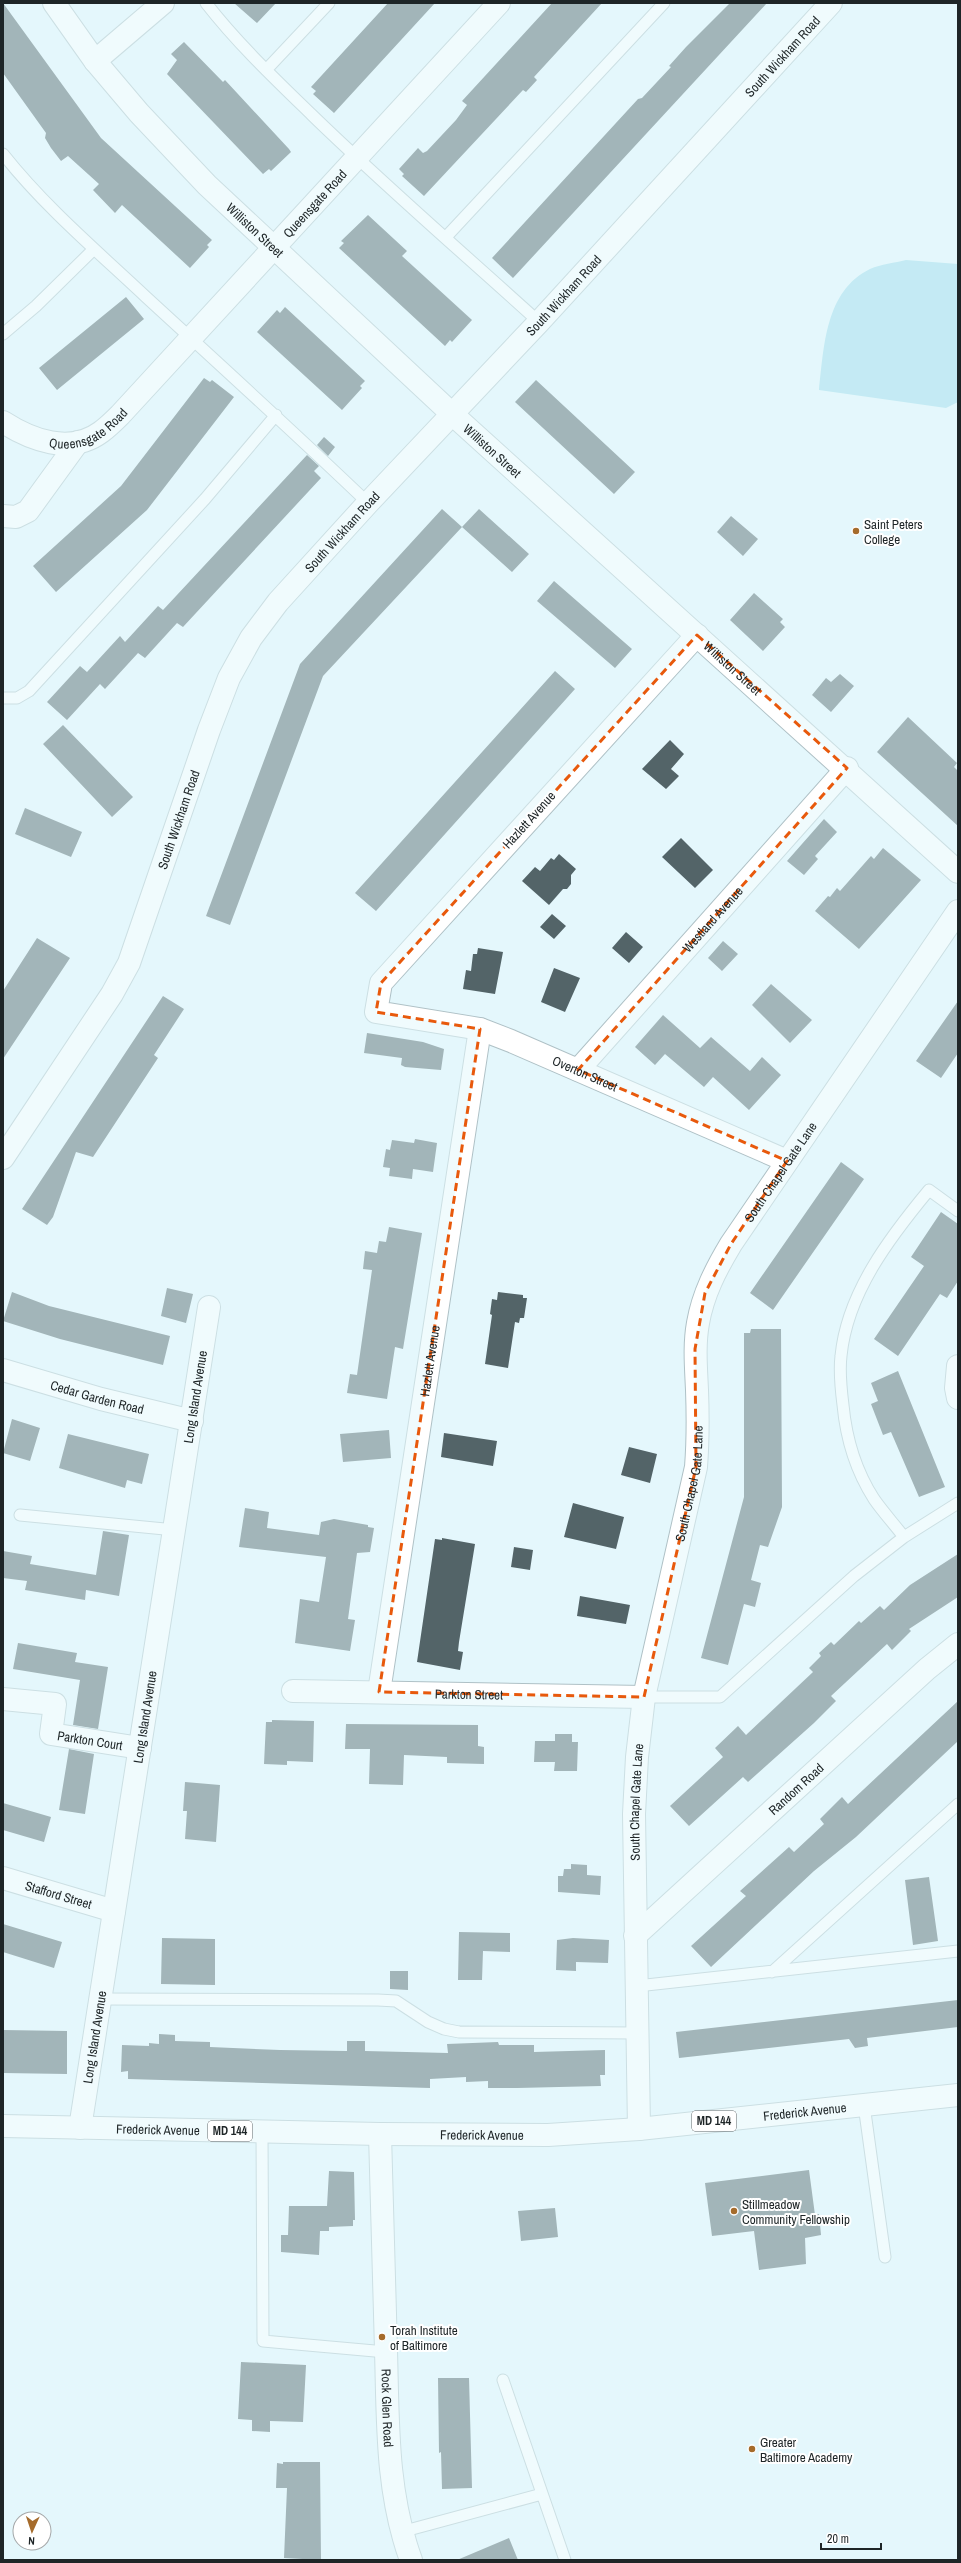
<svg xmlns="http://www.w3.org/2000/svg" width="961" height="2563" font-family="'Archivo Narrow',sans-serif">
<rect width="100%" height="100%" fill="#e4f7fc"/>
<path fill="#9ddaea" d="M906,260L958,264V402L946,408L819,390C824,347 825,291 870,269C881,264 895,263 906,260Z"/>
<path fill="#536468" d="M3,3L101,138L212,240L207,245L209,247L190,268L122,205L115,213L93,190L99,184L68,156L61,161L51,148L45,138L46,133L3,73Z
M234,3H276L257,23Z
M388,3H435L334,113L313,94L316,91L311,87Z
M552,3H602L534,77L537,80L526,92L523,90L424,196L402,176L404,174L399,169L418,148L423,153L427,151L456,120L467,105L462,101Z
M730,3H767L513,278L492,258L638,99L642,98L671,67L669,66L686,47Z
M184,42L223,82L225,80L289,149L291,152L271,171L269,169L263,174L167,74L177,60L171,54Z
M368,215L407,251L402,256L472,320L452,342L450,340L445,346L339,248L344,243L341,241Z
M126,297L144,319L57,390L39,368Z
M285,307L365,381L360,386L362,388L342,410L257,332L277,310L280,313Z
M204,378L210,382L212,380L234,397L147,510L56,592L33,566L121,486Z
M536,380L635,472L614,494L515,402Z
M324,437L335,447L328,456L317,445Z
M307,455L319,466L314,471L321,478L183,627L177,623L145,658L138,653L105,689L100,684L67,720L47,702L80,666L87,672L120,636L125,642L158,606L163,610Z
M442,509L462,527L323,676L230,925L206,916L300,664Z
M479,509L529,554L512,572L462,527Z
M731,516L758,539L743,556L717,532Z
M554,581L632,649L615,668L537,601Z
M754,593L783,619L780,622L785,627L763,651L730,620Z
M555,671L575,689L376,911L355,893Z
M840,674L854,686L831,712L812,695L826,678L831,682Z
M908,717L957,763L954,767L958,771V826L877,752Z
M63,725L133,797L112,817L43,744Z
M670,740L684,754L671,769L679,776L666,789L642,769Z
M25,808L82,832L71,857L15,834Z
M824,819L837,832L815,856L818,859L804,875L787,861Z
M681,838L713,870L695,888L662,857Z
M883,848L921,880L859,949L815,911L828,896L830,897L837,888L840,891L871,856L874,859Z
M559,854L576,869L571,875V884L567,889H563L549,905L522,881L535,867L540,871L551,858L554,860Z
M552,914L566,926L554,939L540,927Z
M626,932L643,947L629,963L612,948Z
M37,938L70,958L3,1059V991Z
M723,941L738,954L722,971L708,958Z
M478,948L503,952L495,994L463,989L466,970L471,971L473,954H477Z
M554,968L580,978L565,1012L541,1002Z
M771,984L812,1020L790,1043L752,1005Z
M163,996L184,1009L154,1055L158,1058L93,1157L76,1152L53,1217L47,1225L22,1209Z
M958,1001V1053L941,1078L916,1061Z
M663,1015L700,1048L711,1037L750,1071L762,1057L781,1075L749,1110L713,1077L704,1087L665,1054L655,1065L635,1047Z
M367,1033L423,1042L444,1049L441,1070L405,1067L401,1065L402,1058L364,1053Z
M415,1139L437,1143L433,1172L413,1169L412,1179L389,1176L390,1168L383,1167L386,1149L390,1150L392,1140L414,1143Z
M841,1162L864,1179L773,1310L750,1293Z
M941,1212L958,1224V1281L947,1298L940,1294L898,1356L874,1339L924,1266L911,1257Z
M389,1227L422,1233L403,1349L395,1347L387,1399L347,1393L350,1374L357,1375L372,1270L363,1269L365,1251L377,1253L379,1241L386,1242Z
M167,1288L193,1294L186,1323L161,1316Z
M12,1292L49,1306L170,1336L163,1365L60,1339L3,1321Z
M498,1292L523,1295V1298H527L524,1318H520L519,1323L515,1322L508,1368L485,1364L492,1315L490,1314L492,1299L497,1300Z
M751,1329H781L782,1507L768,1547L760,1545L751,1580L761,1583L755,1607L744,1604L728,1665L701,1658L744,1497V1333H750Z
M898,1371L945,1487L919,1497L891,1432L883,1435L871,1404L878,1401L871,1383Z
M12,1419L40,1428L30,1461L3,1453Z
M389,1430L391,1458L343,1462L340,1434Z
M444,1433L497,1441L493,1466L441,1457Z
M68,1434L149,1454L142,1484L127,1480L125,1488L59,1468Z
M629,1447L657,1454L650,1483L621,1475Z
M573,1503L624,1517L616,1549L564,1537Z
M245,1508L269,1512L267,1528L319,1535L321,1522L334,1519L368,1525V1527L374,1528L370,1552L357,1553L348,1619L355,1620L350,1651L295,1643L300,1599L319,1602L326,1557L239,1547Z
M103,1531L129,1535L119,1596L86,1590L85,1600L25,1590L27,1581L3,1578V1551L32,1556L30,1564L96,1575Z
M442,1538L475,1544L459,1642L458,1651L463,1652L460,1670L417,1662L435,1539L442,1540Z
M514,1547L533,1550L530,1570L511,1567Z
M958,1554V1597L909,1629L911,1631L892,1650L887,1644L831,1696L836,1701L814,1723L748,1782L743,1777L689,1826L670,1806L723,1757L715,1748L738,1726L746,1735L813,1672L809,1668L821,1656L819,1653L831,1642L834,1645L859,1621L861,1623L880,1606L884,1610L910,1585Z
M580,1596L630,1605L626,1624L577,1616Z
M18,1643L77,1653L75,1662L108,1667L98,1729L73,1725L80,1680L13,1669Z
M958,1701V1741L856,1837L814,1871L711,1967L691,1946L746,1896L740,1891L789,1847L794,1852L824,1824L820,1819L842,1797L848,1804Z
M272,1720L314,1721L313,1762L287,1761V1765L264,1764L266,1722H272Z
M346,1724L478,1725V1746L484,1747V1764L447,1763V1757L404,1755L403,1785L369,1784L370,1749H345Z
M555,1734H572V1742H578L577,1771H554L555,1762H534L535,1741H555Z
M69,1749L94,1754L85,1814L59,1810Z
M185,1782L220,1785L216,1842L185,1839L187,1811H183Z
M3,1803L51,1817L44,1842L3,1830Z
M571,1864L587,1865V1875L601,1876L600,1895L558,1892V1876H563L564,1869H571Z
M929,1877L938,1941L913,1945L905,1880Z
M3,1924L62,1942L54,1968L3,1952Z
M459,1932L510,1933V1952L483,1951L482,1980H458Z
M162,1938L215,1939V1985L161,1984Z
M573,1938L609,1940L608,1963L576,1962V1971L556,1970L557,1940Z
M390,1971H408V1990L390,1989Z
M958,2000V2027L867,2038L868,2046L855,2048L849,2039L679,2058L676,2032Z
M3,2030L67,2031V2074L3,2073Z
M159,2034L175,2035V2041L210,2042V2047L280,2050L347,2051V2041H365V2051L448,2053L447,2044L498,2042L499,2045H534V2052L605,2050V2075H600L601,2086L517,2088H488V2081L466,2082V2077L430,2079V2088L128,2079V2071L121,2072L122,2045L149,2046V2043L159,2044Z
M809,2170L815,2215L819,2214L821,2235L805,2238L806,2264L759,2270L754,2231L712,2236L705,2183Z
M329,2171L354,2172L355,2220H353V2226L329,2227V2231H320L319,2255L281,2252V2235H288L289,2206H327Z
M555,2208L558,2237L521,2241L518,2211Z
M241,2362L306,2365L303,2422L270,2421V2432L252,2431V2420L238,2419Z
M438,2378H469L472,2488L442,2489L441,2452L439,2453Z
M283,2462H320L321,2560L284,2558L287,2488H276L277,2463L283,2464Z
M509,2538L518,2560H457Z"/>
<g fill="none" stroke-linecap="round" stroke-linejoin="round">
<g stroke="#afc1c6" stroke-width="13">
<path id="lane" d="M206,3C238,44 275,79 312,115C385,186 463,253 539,322
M266,70L329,3
M3,154C45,207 97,251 146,297C220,365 295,433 368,503
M446,237L664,3
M3,334L36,306L94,249
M3,698H17L29,691L205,499L276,415
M20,1515L175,1530
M904,1537C894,1524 883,1512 874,1499C856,1471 846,1437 843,1405C841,1389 839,1372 841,1356C847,1293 890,1237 929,1190L958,1211
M644,1697H720L854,1576L904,1537L958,1503
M772,1972L958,1804
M637,1986L958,1951
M100,1999L378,2000L396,2001L428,2022L444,2029L459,2032L638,2033
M864,2105L885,2257
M262,2132L263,2341L386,2352
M503,2380L565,2560
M401,2532L542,2494"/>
</g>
<g stroke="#afc1c6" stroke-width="24">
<g id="street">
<path id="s1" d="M54,3L95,61L139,113L207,185L451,413L958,872"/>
<path d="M95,61L163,3"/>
<path id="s2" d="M3,422C31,440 70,455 101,432C108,427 114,421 120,415L499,3"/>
<path d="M3,516L16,517L28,511L78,442"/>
<path id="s3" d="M697,635L381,983L376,1012L480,1029L511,1041L787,1161"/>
<path id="s4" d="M578,1070L847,768"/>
<path id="s5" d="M3,1158L112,994L129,963L209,730L229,678L251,638L278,602L368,503L539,322L831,3"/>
<path d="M958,1366L956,1388L958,1398"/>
<path id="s6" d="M3,1370L101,1399L192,1421"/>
<path id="s7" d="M293,1691L644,1697"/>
<path id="s8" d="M379,1692L480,1029"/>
<path id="s9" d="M3,1699L55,1704L51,1734L140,1748"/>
<path id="s10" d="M3,1878L114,1911"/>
<path id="s11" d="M635,1936L927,1669L958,1644"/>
<path id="s12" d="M80,2128L209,1307"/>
<path id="s13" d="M639,2129L634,1814L637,1757L644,1697L696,1467C698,1441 698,1416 697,1390C696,1367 694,1345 698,1323C703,1294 716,1269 731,1244L958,911"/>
</g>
</g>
<g stroke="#afc1c6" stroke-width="24">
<g id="secondary">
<path id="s14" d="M380,2134C382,2206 384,2278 386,2350C388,2421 386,2492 411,2560"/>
</g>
</g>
<g stroke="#afc1c6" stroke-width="24">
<g id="primary">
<path id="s15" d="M3,2126L380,2134L548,2135L639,2129L958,2095"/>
</g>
</g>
<use href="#lane" stroke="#fff" stroke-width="11"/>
<use href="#street" stroke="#fff" stroke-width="22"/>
<use href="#secondary" stroke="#fff" stroke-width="22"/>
<use href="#primary" stroke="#fff" stroke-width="22"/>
</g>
<path d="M0 0H961V2563H0ZM697,635L847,768L578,1070L787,1161L731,1244L705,1293L695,1349L696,1467L644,1697L379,1692L480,1029L376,1012L381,983Z" fill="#e4f7fc" fill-opacity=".55" fill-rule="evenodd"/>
<path fill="none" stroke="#e8590c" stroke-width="3" stroke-dasharray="8 5" stroke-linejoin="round" d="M697,635L847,768L578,1070L787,1161L731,1244L705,1293L695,1349L696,1467L644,1697L379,1692L480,1029L376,1012L381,983Z"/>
<g fill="#a56b2b" stroke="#fff" stroke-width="1.5">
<circle cx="856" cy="531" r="4"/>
<circle cx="734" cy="2211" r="4"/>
<circle cx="382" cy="2337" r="4"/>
<circle cx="752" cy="2449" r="4"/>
</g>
<g text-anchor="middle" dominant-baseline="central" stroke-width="4" stroke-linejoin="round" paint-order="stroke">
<g fill="#fff" stroke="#626668" stroke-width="1">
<rect x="692" y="2111" width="44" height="20" rx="3"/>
<rect x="208" y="2121" width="44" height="20" rx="3"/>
</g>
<g font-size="12" font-weight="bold" fill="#1e2527">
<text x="714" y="2121">MD 144</text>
<text x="230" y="2131">MD 144</text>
</g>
<g font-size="13" fill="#1e2527" stroke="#fff">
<text stroke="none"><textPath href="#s5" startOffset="1368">South Wickham Road</textPath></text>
<text stroke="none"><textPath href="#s2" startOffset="418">Queensgate Road</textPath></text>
<text stroke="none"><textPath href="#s1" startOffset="304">Williston Street</textPath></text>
<text stroke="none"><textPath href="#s5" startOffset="1044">South Wickham Road</textPath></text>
<text stroke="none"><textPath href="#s2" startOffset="94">Queensgate Road</textPath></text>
<text stroke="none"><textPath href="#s1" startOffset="628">Williston Street</textPath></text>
<text stroke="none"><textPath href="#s5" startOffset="720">South Wickham Road</textPath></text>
<text stroke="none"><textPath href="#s1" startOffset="952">Williston Street</textPath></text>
<text stroke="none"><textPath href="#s5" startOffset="384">South Wickham Road</textPath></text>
<text transform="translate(529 820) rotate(-48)">Hazlett Avenue</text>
<text stroke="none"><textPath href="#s4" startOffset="202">Westland Avenue</textPath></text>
<text stroke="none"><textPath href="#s3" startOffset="719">Overton Street</textPath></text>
<text stroke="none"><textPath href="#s13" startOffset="986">South Chapel Gate Lane</textPath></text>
<text stroke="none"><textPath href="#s8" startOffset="335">Hazlett Avenue</textPath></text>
<text stroke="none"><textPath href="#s6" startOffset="98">Cedar Garden Road</textPath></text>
<text stroke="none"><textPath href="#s12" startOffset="740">Long Island Avenue</textPath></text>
<text stroke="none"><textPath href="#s13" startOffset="651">South Chapel Gate Lane</textPath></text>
<text stroke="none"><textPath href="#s7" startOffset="176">Parkton Street</textPath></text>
<text stroke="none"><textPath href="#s12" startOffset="416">Long Island Avenue</textPath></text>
<text stroke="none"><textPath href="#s9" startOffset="122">Parkton Court</textPath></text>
<text stroke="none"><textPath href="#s11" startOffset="218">Random Road</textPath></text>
<text stroke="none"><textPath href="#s13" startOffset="327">South Chapel Gate Lane</textPath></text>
<text stroke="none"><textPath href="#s10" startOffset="58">Stafford Street</textPath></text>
<text stroke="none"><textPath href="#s12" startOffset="92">Long Island Avenue</textPath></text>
<text stroke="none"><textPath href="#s15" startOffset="803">Frederick Avenue</textPath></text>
<text stroke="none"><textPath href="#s15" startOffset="155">Frederick Avenue</textPath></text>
<text stroke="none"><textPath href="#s15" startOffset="479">Frederick Avenue</textPath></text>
<text stroke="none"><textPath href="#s14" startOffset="274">Rock Glen Road</textPath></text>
</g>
<g font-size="13" fill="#1e2527" stroke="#fff" text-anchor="start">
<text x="864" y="524">Saint Peters<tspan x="864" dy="15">College</tspan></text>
<text x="742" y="2204">Stillmeadow<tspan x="742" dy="15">Community Fellowship</tspan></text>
<text x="390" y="2330">Torah Institute<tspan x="390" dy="15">of Baltimore</tspan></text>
<text x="760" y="2442">Greater<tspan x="760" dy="15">Baltimore Academy</tspan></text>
</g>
</g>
<rect width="961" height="2563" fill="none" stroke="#1e2527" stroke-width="8"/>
<g transform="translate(32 2531) rotate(183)"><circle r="19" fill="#ffffff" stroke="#a5a8a9"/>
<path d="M0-3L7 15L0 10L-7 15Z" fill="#a56b2b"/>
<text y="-6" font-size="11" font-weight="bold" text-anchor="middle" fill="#1e2527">N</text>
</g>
<path d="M821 2543v6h60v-6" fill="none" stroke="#1e2527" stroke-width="2"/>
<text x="827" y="2543" font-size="12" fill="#1e2527" stroke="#ffffff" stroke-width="3" paint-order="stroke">20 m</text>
</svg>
